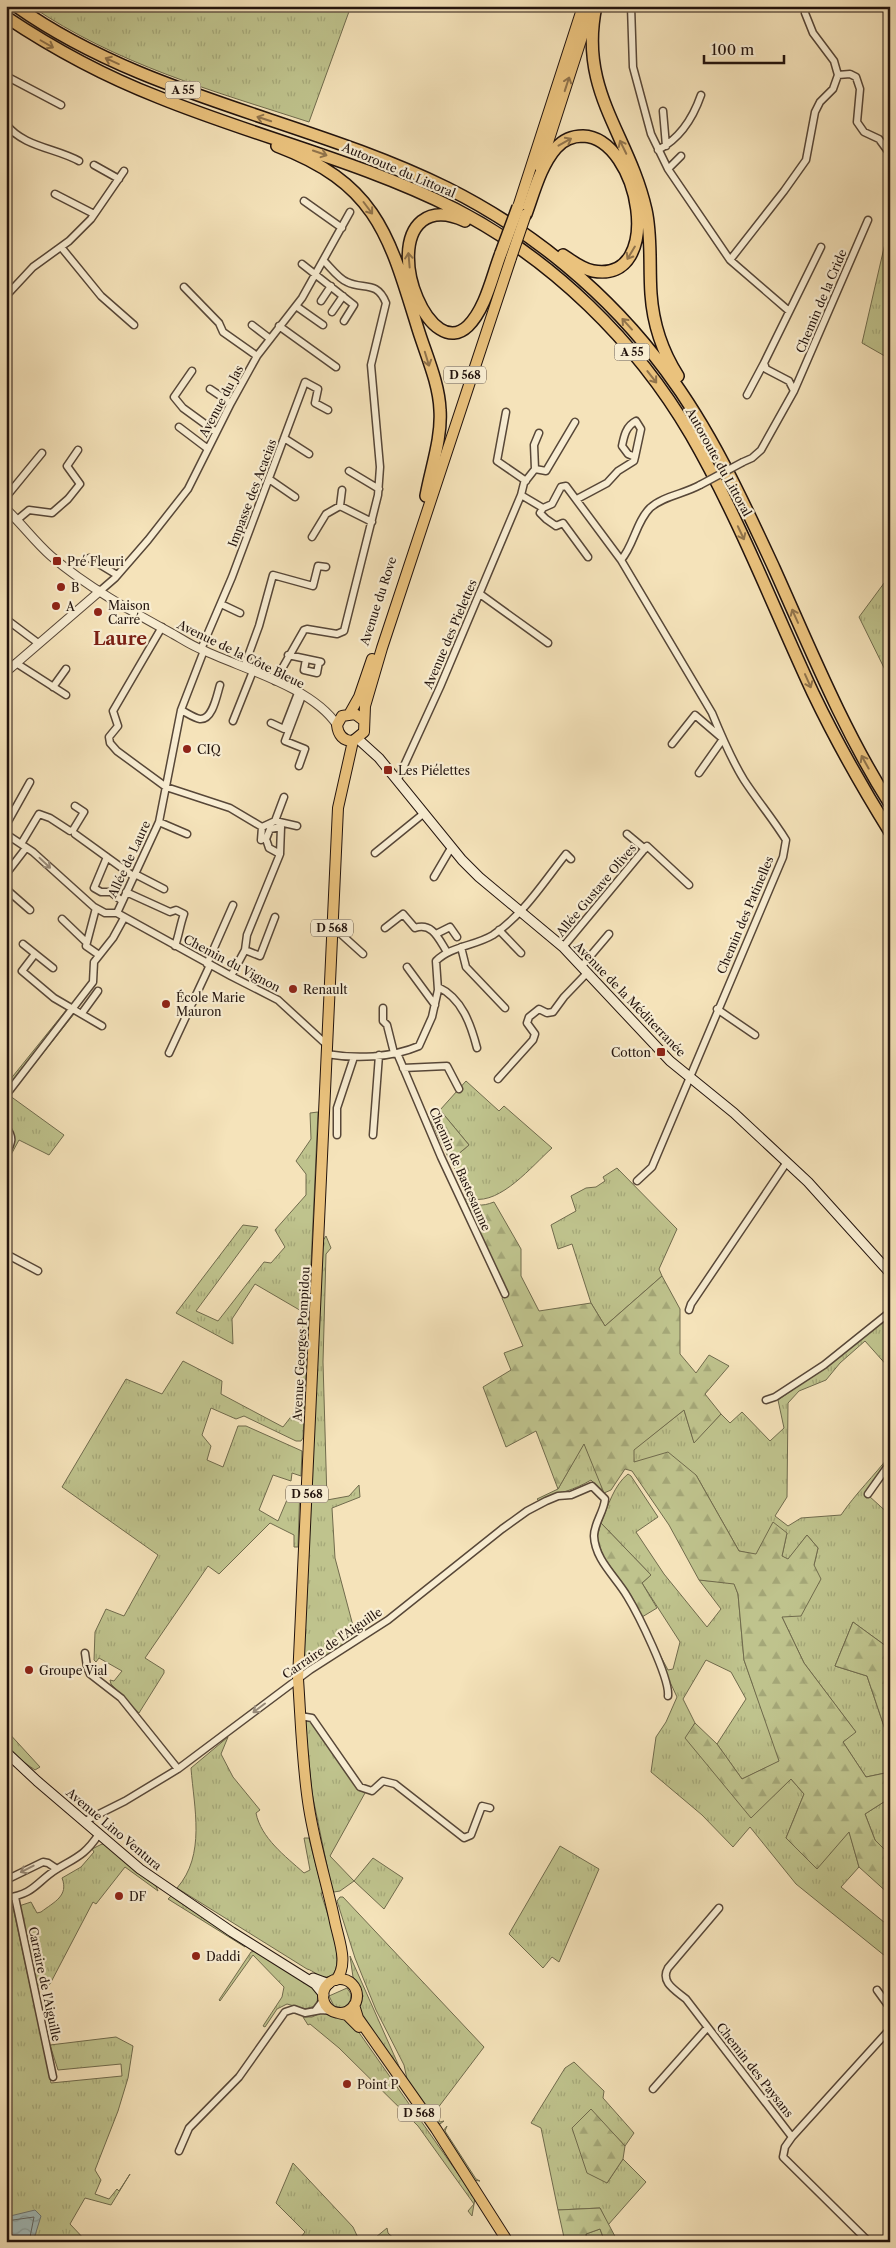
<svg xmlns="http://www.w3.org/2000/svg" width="896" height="2248" font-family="'Libre Caslon Text',serif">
<defs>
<pattern id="grass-tufts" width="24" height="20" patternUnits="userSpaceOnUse" patternTransform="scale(1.25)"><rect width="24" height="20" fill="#bfc38d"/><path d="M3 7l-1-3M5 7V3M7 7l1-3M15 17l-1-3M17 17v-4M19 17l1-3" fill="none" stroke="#a4a778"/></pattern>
<pattern id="forest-firs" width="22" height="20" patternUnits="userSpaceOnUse" patternTransform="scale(1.25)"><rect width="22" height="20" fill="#bfc38d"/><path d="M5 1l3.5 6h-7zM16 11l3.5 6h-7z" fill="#a4a778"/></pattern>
<pattern id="water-waves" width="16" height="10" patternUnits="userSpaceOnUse" patternTransform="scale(1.25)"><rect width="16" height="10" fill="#a1bbba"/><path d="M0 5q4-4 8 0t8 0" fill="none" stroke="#8aa09f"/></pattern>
</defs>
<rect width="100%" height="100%" fill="#f5e3ba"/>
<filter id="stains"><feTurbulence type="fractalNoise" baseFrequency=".004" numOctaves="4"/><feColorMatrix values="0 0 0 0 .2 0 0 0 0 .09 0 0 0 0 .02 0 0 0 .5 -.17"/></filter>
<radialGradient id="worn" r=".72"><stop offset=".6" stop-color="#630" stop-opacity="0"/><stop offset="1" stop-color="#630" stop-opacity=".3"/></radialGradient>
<path fill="url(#grass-tufts)" stroke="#706b4d" d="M31,6H351L309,122C213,91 116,64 31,6Z
M890,232V359L862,343L886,239Z
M890,575V680L859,617Z
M67,1009L74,1014L17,1086L9,1081Z
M466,1081L499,1111L504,1106L552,1148C532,1166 501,1204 473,1199L450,1161L469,1145L440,1110Z
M6,1093L64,1135L49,1155L19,1140L6,1164Z
M318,1112L303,1438L301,1441H296L244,1416L236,1419L211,1408L202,1435L211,1446L207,1460L223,1467L238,1426H246L302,1451L301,1476L292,1473L291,1481L273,1475L259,1510L278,1521L292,1488L300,1486L298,1547H294V1535L270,1523L219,1574L208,1566L145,1658L164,1670V1673L139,1713L111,1684L110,1680L114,1681L122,1671L99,1658L96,1662L94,1660L95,1632L106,1609L124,1616L158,1555L62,1487L126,1379L162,1394L183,1361L222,1381L221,1394L283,1427L300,1405L303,1312L255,1284L232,1319L233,1344L176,1313L243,1225L258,1227L196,1311L218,1321L264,1262L271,1263L285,1247L275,1230L306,1195V1174L296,1161L311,1139L310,1113Z
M617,1168L677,1229L659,1269L662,1276L605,1326L591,1303L572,1244L558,1249L551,1225L576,1211L571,1196L586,1188L596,1187L605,1181L603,1177Z
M326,1236L331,1248L326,1254L323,1362L327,1500L349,1496L359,1485L360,1497L332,1508L335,1558L356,1637L305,1669L303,1665L322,1242Z
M890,1317V1369L865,1341L840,1363L826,1380L799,1391L788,1403L787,1497L775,1516L788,1526L801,1518L841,1515C856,1493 874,1476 890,1455V1469L869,1496L890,1515V1649L853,1622L835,1666L867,1676L890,1744V1772L866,1777L843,1742L855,1731L804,1663L782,1617L814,1565L818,1548L807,1535L788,1560L782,1556L787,1533L756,1555L739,1551L696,1475L634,1463L633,1450L684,1410L694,1442L721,1414L730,1423L742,1412L770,1441L784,1428L778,1400L828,1365Z
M584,1443L602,1485V1491L591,1480C575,1490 557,1493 540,1502L537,1499L558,1489Z
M628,1474L631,1476L658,1517L636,1532L664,1574L707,1627L721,1609L699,1580L734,1583L738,1594L744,1660L780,1761L742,1779L717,1744L746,1699L731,1672L706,1660L683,1699L695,1723L686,1738L751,1817L791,1779L804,1794L786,1838L817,1868L849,1831L859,1867L841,1887L890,1927V1960L796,1884L750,1827L733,1847L702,1815L651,1772L656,1737L666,1722L677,1697L649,1637L650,1636L668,1670L673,1669L680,1642L642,1583L651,1575L601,1523C608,1506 614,1485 628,1474Z
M308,1720L312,1722L355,1785L365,1793L330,1856L354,1881L373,1858L403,1878L384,1909L354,1881L340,1891L334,1892L332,1890L312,1793L305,1722Z
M6,1730L40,1767L35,1770L18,1758L6,1745Z
M228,1737L221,1754L233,1777L260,1810L256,1813C261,1838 285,1856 304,1873L310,1870L304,1838H309L323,1893H321C325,1908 351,1974 327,1977C319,1978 313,1970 307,1969L177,1888C206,1855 194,1808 191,1768Z
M890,1798V1855L875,1840L865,1814Z
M102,1844L107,1845L156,1886L158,1891L125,1867L96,1904L93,1902L50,1984L40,1989L36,1987L19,1906L31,1902L37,1913L41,1912C54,1902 69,1896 62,1878L81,1867L94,1852L92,1849Z
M560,1846L599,1869L559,1962L552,1957L543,1968L509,1934Z
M171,1896L246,1945L245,1947L168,1899Z
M340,1897H343L484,2047L434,2113L440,2122L444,2121L440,2124L437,2123L407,2079L404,2065L376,2010L355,1958L337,1901Z
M13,1907L51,2083L122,2076L121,2064L58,2070L50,2045L116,2037L133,2046L128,2078L118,2111L95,2170L101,2180L95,2194L109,2199L117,2189L119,2191L130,2174L111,2205L85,2198L70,2224L87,2242H6V1908Z
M255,1951L314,1986L318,1993L317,2003L315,2006L305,2009L287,2004L277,2009L265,2027L263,2026L282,1997L284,1987L253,1955L220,2001L219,2000L251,1952Z
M350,1956L402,2073L361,2017L359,2008L363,1996L360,1987L353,1977Z
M347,1988L351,1994L350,2002L343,2008L334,2006L329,1996Z
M321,2013L343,2018L353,2024L475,2198L472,2216L468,2211L474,2204L418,2126L339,2048L310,2024L308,2025L303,2017H312Z
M574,2062L604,2091L603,2098L634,2133L625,2146L591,2110L607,2183L623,2159L646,2182L608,2225L600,2208L558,2210L541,2128L531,2123L565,2068Z
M447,2126L445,2131L476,2179L480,2181L473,2180L443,2134V2131Z
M293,2163L353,2227L360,2242H297L305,2232L276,2203Z
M387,2228L388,2233L398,2242H370Z
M600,2229L605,2242H586V2234Z"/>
<path fill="url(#forest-firs)" stroke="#706b4d" d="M440,1110L469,1145L450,1161L431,1121Z
M464,1198C475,1206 481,1207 494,1202L521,1249V1276L539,1311L591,1303L605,1326L662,1276L680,1309V1354L696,1373L709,1355L729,1366L705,1394L721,1414L694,1443L684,1410L634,1450V1462L668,1452L696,1475L739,1551L756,1554L773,1522L787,1533L782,1556L788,1559L807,1535L818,1548L814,1565L821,1579L801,1616L782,1617L804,1663L856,1732L843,1742L866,1777L890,1772V1798L865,1814L875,1840L890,1855V1895L859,1867L849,1832L817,1869L786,1838L804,1794L791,1779L751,1818L685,1738L695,1723L717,1744L742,1779L779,1761L744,1660L738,1594L734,1584L699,1580L669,1525L632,1471L625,1469L611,1490L604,1493L584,1444L558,1489L536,1431L506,1447L483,1387L511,1370L504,1353L523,1346L502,1298L507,1291Z
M601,1523L651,1575L642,1583L657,1608L642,1617L631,1595L603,1556L597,1538Z
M853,1622L890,1649V1744L867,1676L835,1666Z
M591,2109L625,2146L623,2159L607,2183L587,2173L572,2128Z
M600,2208L618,2242H605L600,2229L586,2234V2242H565L558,2210Z"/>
<path fill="url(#water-waves)" stroke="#6e7875" d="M35,2210L41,2216L33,2242H6V2217Z"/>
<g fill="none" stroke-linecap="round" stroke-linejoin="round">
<path stroke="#626764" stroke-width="1" d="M6,2221L34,2217L29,2242"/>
<g stroke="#574738" stroke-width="9">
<path id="minor" d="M631,6L633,67L651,134L668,169L730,260L784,191L806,160L815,112L820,102L833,89L838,75L834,61L813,33L805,13
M838,75L850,74L856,77L860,89L857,122L864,132L879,139L890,154
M6,76L61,105
M663,111L666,146
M6,124C23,147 56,148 79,161
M658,150C681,138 693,118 701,95
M94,165L119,179
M668,169L681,156
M55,194L94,214
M304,201L342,228
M61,247L101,296L134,325
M730,260L789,311
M302,264L354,305L344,321
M184,287L219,323L223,332L257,356
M6,296L33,267L69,241L91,219L124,171
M321,301L331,286
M296,306L323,325
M332,312L343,296
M252,325L269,338
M279,326L336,367
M192,371L174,397L183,408L216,432
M210,389L231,403
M794,391L789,381L766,369L764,363L821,247
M747,395L764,363
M506,412L497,461L526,481
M179,427L208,449
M284,438L309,454
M743,462L752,458L761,450L794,391L868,220
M535,469L546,471L575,422
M535,469L534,445L539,433
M349,471L379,489
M269,479L295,497
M521,495L524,483L535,469
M6,497L42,453
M577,499L607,483L618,471L634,461L635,457L641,429L636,421C626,426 624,436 622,446L628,454L635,457
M340,506L342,490
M543,508L540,513L546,519L556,526L563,523L588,557
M17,520L29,510L52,513L68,499L80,484L67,466L78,450
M312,537L326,514L340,506L372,522
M89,558L117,575
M621,560C634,545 636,522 650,508C663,496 684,494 700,485
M100,591L115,578L148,540L188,489L231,403L257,356L302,298L350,212
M480,594L548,643
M221,604L240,613
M6,619L38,643
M162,627L113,711L118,726L109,737L110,743L117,751L166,787L230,808L262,827L275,821L284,797
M288,655L321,662
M306,659L304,670L317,673L319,662
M16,663L66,695
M244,667L259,626L273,575L313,586L318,566L326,567
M275,681L304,630L307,629L337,634L344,631L378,495L380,467L371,365L386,303C377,280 363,290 347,282C339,279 330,267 324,261
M53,687L66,669
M181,710C187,713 194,718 200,719C213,720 217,694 220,685
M233,721L253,671
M271,723L284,729L298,693
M672,744L695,715L723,739L699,773
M299,766L305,749L285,741L302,696
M397,781L440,687L521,495L543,508L552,504L561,487L566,486L621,560L712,713C721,735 731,759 744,780C757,800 773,819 786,840L783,857L652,1167L637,1181
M275,821L297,826
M159,822L187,834
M6,825L30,782
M6,834L33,852L94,907L105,913H117
M75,834L133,876
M627,834L645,849
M261,840L262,827
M21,844L39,814L50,818L70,831L73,830L84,812L75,806
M375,853L423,814
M107,857L94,888L101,892H111L122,901
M6,874L26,848
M135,874L164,889
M434,877L451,848
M6,889L30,910
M126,892L170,912L176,910L184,914C180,925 179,935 175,946
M96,908L86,946L99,955
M117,913L159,822L181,710L203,653L202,647L232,577L305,382L318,389L315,403L328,410
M117,913L231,976L278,1000L327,1045
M62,919L86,942
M332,926L363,954
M385,928L403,914L415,928C433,922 439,940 447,952
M499,930L521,953
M436,934L450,927L457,937
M23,944L53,968
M461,947L466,967L505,1008
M563,947L647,846L689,885
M245,950L260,956L275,917
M35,954L22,971L54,998L102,1026
M207,964L233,905
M407,967L435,1005
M581,967L609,934
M231,976L245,950L247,935L280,854L269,848L266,839L270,829L281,827L280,854
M438,987C462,998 471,1025 477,1048
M383,1008V1021L387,1025L394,1053
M717,1009L755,1035
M82,1013L98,991
M169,1053L210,965
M397,1053L441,1157L505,1294
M326,1054C356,1059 391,1058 419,1046L432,1017L438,990L436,961C451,946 475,946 493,935C524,914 543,883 566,854L571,859
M403,1068L447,1066L459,1089
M498,1079L533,1040L535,1034L527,1023L529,1017L539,1009L547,1013L553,1012L564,997L587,973
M6,1095L93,982L94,962L113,938L124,918
M6,1127C14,1138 12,1142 6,1154
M337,1135V1108L354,1057
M373,1135L379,1055
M6,1254L38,1271
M689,1310L691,1304L787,1162
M766,1400L775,1397L824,1365L890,1312
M868,1494L890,1463
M85,1653L87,1667L90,1674L121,1698L178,1769
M300,1716L312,1718L360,1787L372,1791L383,1781L395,1784L464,1838L471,1835L482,1806L490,1808
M85,1821L125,1801L178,1769L310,1670L388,1620L502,1529L527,1511L546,1501L558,1496L571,1495L592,1486L605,1499C604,1512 594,1523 594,1536C595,1560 616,1577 627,1596C638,1614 670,1678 668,1696
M6,1880L43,1862L48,1863L57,1869
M15,1897L53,2077
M6,1898C35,1894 36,1882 57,1869C77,1857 85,1855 99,1834
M719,1908L668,1968C660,1982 675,1990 686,1999L792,2137L785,2147L783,2157L869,2242
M877,1990L890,2008
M315,2011L324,1999
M653,2089L707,2028
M792,2137L890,2029
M179,2151L189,2128L239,2077L285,2012L294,2009L305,2013L321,2010L332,2011"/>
</g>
<g stroke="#574738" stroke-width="10">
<path id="tertiary" d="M6,509C22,524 35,542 51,556C87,587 131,611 173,634C182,639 192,646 203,650C243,669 312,687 337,725
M6,672L100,591"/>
</g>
<g stroke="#22130d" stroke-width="11">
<path id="secondary" d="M358,739L379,758L462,860L479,877L563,947L670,1061L734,1113L808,1182L890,1273
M6,1752L37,1781L140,1869L232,1932L315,1984L324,1995
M313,1978L329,1984"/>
</g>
<g stroke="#22130d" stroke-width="12">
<path id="primary" d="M540,167L592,6
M518,207L583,6
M350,713L359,697L372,659
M363,720L355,714L342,716L337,725C338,735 343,741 353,741L364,732L365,706L382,648L511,258
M323 1996a17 17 0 1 1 34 0a17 17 0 1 1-34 0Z
M336,1980C349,1964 339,1941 335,1922C327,1884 315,1846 309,1808C302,1765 301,1722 298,1679L338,808L353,741
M354,2005L358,2018L436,2129L508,2242
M338,2013L347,2015L359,2027"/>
</g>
<g stroke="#22130d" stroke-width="14">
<path id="motorway" d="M16,6C146,98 307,119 447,188C533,231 609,294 666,371C711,431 743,501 774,568C810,648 843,730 890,804
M596,6C578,91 629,134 646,210C652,237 649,266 651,294C653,323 662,351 678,376
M6,17C54,49 104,76 158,97C256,137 360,161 455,209C552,259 636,341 691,435C739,518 773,607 813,693C836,741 862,787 890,832
M277,146C377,184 389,235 418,329C426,355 439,383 440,410C442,438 431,468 426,496
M526,214C534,192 541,165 556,148C563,140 573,136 583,136C640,138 666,284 593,271C582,269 572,261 563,255
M465,221C452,215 435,211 422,221C385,251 431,362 468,326C486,308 492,276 501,253"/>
</g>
<use href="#minor" stroke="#f8edd2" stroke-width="6"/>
<use href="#tertiary" stroke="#f8edd2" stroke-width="8"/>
<use href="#secondary" stroke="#f8edd2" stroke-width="9"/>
<use href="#primary" stroke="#eac27d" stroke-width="10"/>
<use href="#motorway" stroke="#eac27d" stroke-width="11"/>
<g stroke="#574738" stroke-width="9" stroke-linecap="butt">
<path id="minor-bridge" d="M700,485L743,462"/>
</g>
<g stroke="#22130d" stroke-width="12" stroke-linecap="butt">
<path id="primary-bridge" d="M511,258L526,214"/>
</g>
<g stroke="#22130d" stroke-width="14" stroke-linecap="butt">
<path id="motorway-bridge" d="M501,253L518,207"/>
</g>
<use href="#minor-bridge" stroke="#f8edd2" stroke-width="6"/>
<use href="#primary-bridge" stroke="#eac27d" stroke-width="10"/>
<use href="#motorway-bridge" stroke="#eac27d" stroke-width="11"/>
</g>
<defs><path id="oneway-shaft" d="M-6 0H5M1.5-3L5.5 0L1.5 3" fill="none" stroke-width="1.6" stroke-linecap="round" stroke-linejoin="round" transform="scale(1.25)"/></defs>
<g stroke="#90734b">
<use href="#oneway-shaft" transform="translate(47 44) rotate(30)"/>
<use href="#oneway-shaft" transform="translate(112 61) rotate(-156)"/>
<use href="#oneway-shaft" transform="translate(567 84) rotate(-72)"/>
<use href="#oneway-shaft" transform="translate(264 119) rotate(-162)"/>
<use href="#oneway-shaft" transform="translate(565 142) rotate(-29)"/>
<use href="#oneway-shaft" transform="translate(623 147) rotate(-116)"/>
<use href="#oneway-shaft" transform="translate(320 153) rotate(19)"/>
<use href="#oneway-shaft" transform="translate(368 208) rotate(53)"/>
<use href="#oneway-shaft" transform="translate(631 253) rotate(121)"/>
<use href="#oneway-shaft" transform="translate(409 260) rotate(-95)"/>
<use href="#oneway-shaft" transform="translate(627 324) rotate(-132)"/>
<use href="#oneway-shaft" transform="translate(427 359) rotate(73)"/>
<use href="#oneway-shaft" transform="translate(652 377) rotate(52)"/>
<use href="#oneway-shaft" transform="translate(741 533) rotate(65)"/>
<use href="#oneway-shaft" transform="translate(795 616) rotate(-114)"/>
<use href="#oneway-shaft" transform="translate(808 681) rotate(66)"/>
<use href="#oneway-shaft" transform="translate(865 762) rotate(-119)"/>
</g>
<g stroke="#988b79">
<use href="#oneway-shaft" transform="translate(45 863) rotate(43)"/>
<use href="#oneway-shaft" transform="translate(259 1708) rotate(143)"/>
<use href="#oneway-shaft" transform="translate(27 1869) rotate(153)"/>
</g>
<g fill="#8f2418" stroke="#f8edd2" stroke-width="2">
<rect x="52" y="556" width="10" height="10" rx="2.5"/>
<circle cx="61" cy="587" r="5"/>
<circle cx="56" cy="606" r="5"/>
<circle cx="98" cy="612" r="5"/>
<circle cx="187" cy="749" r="5"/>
<rect x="383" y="765" width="10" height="10" rx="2.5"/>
<circle cx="293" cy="989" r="5"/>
<circle cx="166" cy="1004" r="5"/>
<rect x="656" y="1047" width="10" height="10" rx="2.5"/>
<circle cx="29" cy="1670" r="5"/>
<circle cx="119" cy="1896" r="5"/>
<circle cx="196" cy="1956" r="5"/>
<circle cx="347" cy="2084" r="5"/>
</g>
<g text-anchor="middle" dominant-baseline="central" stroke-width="4.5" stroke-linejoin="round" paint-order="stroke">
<g fill="#f8edd2" stroke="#625448" stroke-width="1">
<rect x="165.5" y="81.5" width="35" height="17" rx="4"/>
<rect x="614.5" y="343.5" width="35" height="17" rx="4"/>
<rect x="444" y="366.5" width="42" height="17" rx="4"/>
<rect x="311" y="919.5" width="42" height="17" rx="4"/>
<rect x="286" y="1485.5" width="42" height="17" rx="4"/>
<rect x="398" y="2104.5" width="42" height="17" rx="4"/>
</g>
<g font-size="11" font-weight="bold" fill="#22130d">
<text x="183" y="90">A 55</text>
<text x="632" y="352">A 55</text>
<text x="465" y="375">D 568</text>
<text x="332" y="928">D 568</text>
<text x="307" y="1494">D 568</text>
<text x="419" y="2113">D 568</text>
</g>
<g font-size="12" fill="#22130d" stroke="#f8edd2">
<text transform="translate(399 170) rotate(23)">Autoroute du Littoral</text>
<text transform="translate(821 301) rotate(-67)">Chemin de la Cride</text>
<text transform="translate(221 401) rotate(-62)">Avenue du Jas</text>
<text transform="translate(719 462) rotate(61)">Autoroute du Littoral</text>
<text transform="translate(252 493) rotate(-69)">Impasse des Acacias</text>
<text transform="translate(378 601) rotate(-72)">Avenue du Rove</text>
<text transform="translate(450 634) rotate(-67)">Avenue des Pielettes</text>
<text transform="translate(241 654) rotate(26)">Avenue de la Côte Bleue</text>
<text transform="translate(129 859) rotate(-65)">Allée de Laure</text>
<text transform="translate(596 890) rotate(-50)">Allée Gustave Olives</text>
<text transform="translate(745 915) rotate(-67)">Chemin des Patinelles</text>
<text transform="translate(232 963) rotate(28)">Chemin du Vignon</text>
<text transform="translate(630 999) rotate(46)">Avenue de la Méditerranée</text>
<text transform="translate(460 1169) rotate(66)">Chemin de Bastesaume</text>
<text transform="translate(301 1344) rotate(-87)">Avenue Georges Pompidou</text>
<text transform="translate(332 1643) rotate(-34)">Carraire de l'Aiguille</text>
<text transform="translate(114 1829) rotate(40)">Avenue Lino Ventura</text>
<text transform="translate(45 1984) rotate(78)">Carraire de l'Aiguille</text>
<text transform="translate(755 2070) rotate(52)">Chemin des Paysans</text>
</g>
<g font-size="12" fill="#22130d" stroke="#f8edd2" text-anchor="start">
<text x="67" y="561">Pré Fleuri</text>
<text x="71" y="587">B</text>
<text x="108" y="605">Maison<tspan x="108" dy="14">Carré</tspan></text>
<text x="66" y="606">A</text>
<text x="197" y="749">CIQ</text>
<text x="398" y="770">Les Piélettes</text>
<text x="303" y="989">Renault</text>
<text x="176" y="997">École Marie<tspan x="176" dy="14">Mauron</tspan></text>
<text x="651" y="1052" text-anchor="end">Cotton</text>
<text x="39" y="1670">Groupe Vial</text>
<text x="129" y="1896">DF</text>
<text x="206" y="1956">Daddi</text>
<text x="357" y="2084">Point P</text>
</g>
<g font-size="18" font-weight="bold" fill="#7a1f14" stroke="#f8edd2">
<text x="120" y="639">Laure</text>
</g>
</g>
<rect width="896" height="2248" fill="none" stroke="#f5e3ba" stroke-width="25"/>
<rect x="8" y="8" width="881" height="2233" fill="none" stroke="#22130d" stroke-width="2.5"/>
<rect x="12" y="12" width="871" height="2223" fill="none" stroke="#22130d"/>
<path d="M704 55v8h80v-8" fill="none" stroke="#22130d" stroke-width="2.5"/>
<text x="711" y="55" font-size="15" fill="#22130d" stroke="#f8edd2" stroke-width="4" paint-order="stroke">100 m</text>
<rect width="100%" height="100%" filter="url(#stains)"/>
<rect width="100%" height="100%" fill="url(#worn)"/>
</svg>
